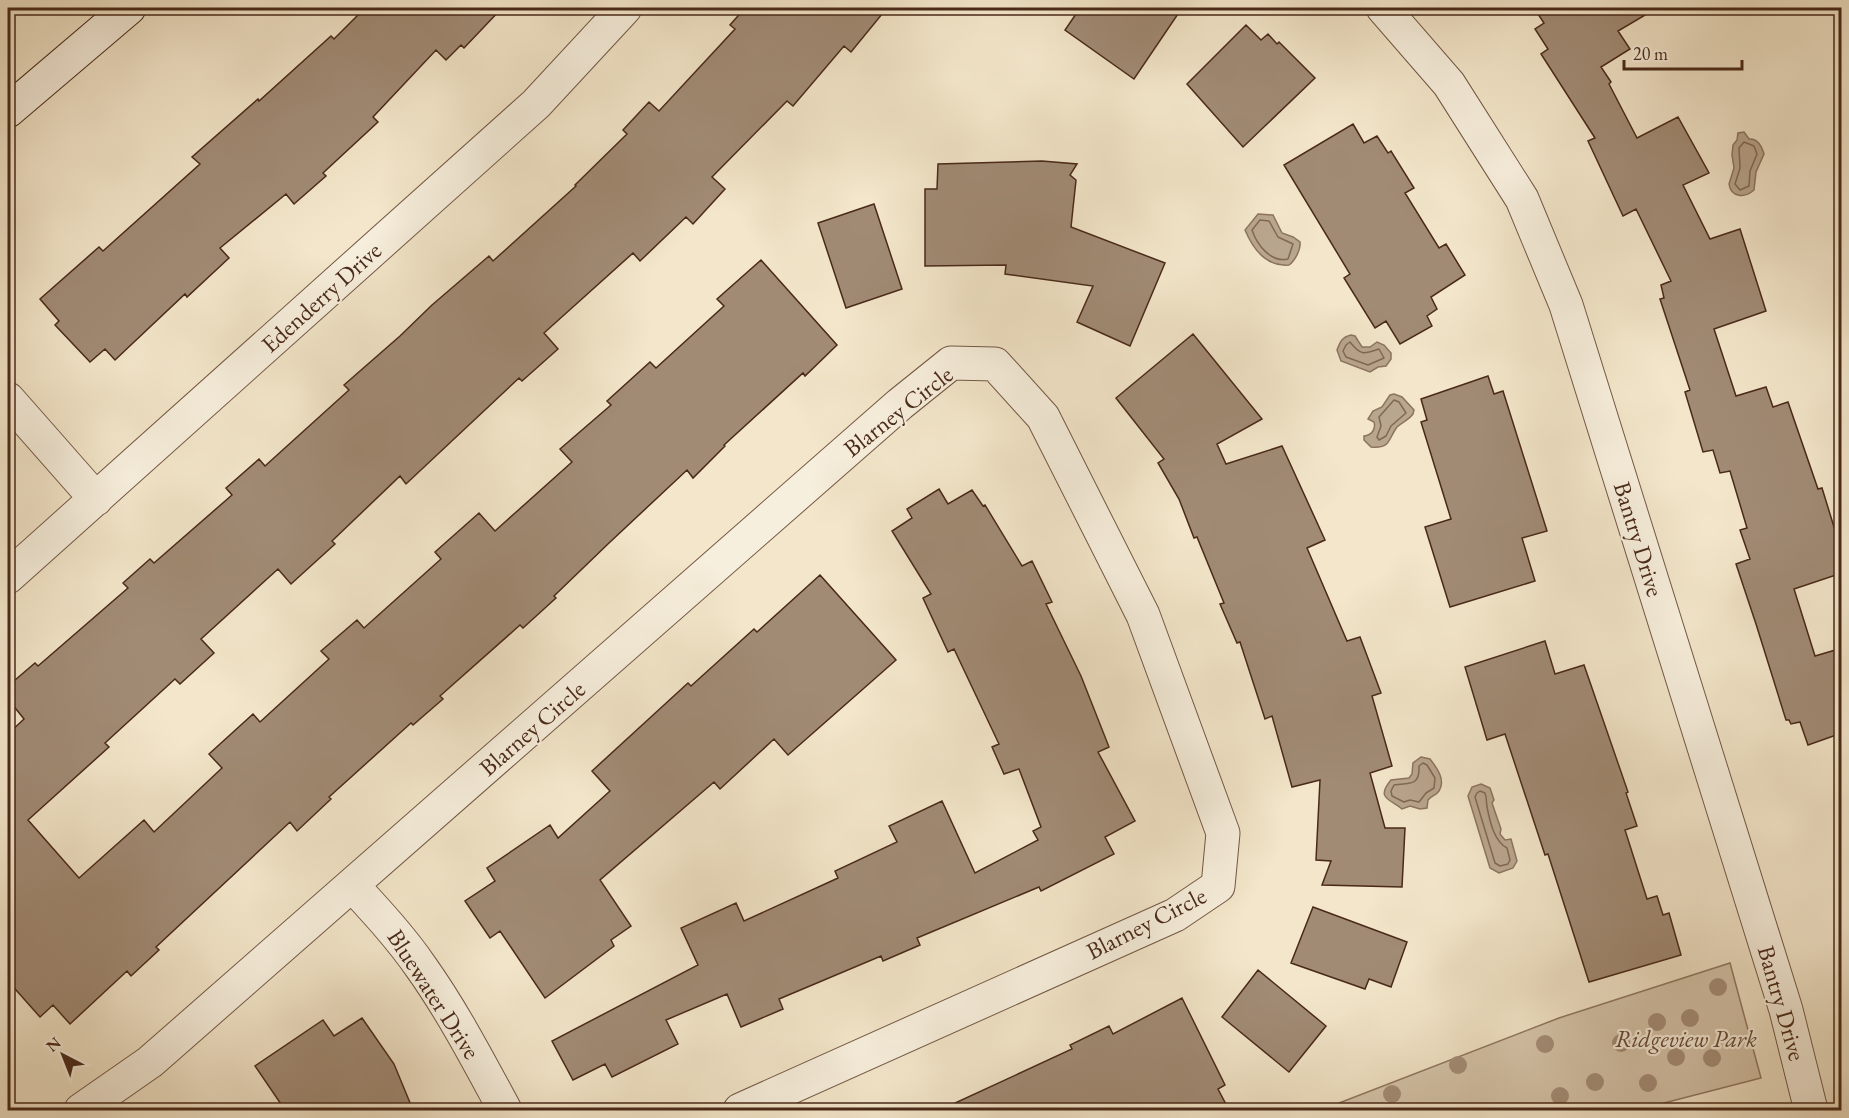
<svg xmlns="http://www.w3.org/2000/svg" width="1849" height="1118" font-family="'EB Garamond',serif">
<rect width="100%" height="100%" fill="#f3e6ca"/>
<filter id="stains"><feTurbulence type="fractalNoise" baseFrequency=".00333" numOctaves="4"/><feColorMatrix values="0 0 0 0 .2 0 0 0 0 .09 0 0 0 0 .02 0 0 0 .5 -.17"/></filter>
<radialGradient id="worn" r=".72"><stop offset=".6" stop-color="#630" stop-opacity="0"/><stop offset="1" stop-color="#630" stop-opacity=".3"/></radialGradient>
<path fill="#d6c6ac" stroke="#907862" stroke-width="1.5" d="M1730,963L1761,1078L1637,1110H1321L1559,1018Z"/>
<path fill="#b9a68e" stroke="#8c745f" stroke-width="1.5" d="M1744,132L1749,139C1758,138 1762,147 1764,154L1756,172L1754,190C1745,198 1731,198 1729,184L1734,168L1732,155L1733,145L1737,140L1738,133Z
M1258,214L1273,215L1282,233L1293,237L1300,242C1301,249 1295,261 1289,265C1266,267 1253,249 1245,230Z
M1351,335L1355,336L1362,347H1370L1377,342L1384,345L1391,353V359L1386,366L1378,367L1370,372L1341,361L1337,350C1340,342 1342,337 1351,335Z
M1394,394L1402,397L1414,410L1413,414C1409,420 1402,422 1397,427C1388,439 1391,449 1371,447L1364,440V436C1372,435 1376,429 1374,422L1368,419L1373,411L1382,407L1390,395Z
M1421,757L1430,759C1437,768 1446,780 1439,791C1437,795 1431,796 1428,800L1427,808L1420,809L1410,806L1402,809C1391,799 1375,799 1391,780L1409,778L1412,774L1413,763Z
M1481,784L1490,788L1494,800L1492,803L1501,829L1500,834L1505,840L1511,839L1517,861L1513,868L1499,873L1490,868L1468,796L1472,787Z"/>
<g fill="none" stroke-linecap="round" stroke-linejoin="round">
<path stroke="#816854" stroke-width="1.5" d="M1744,142L1754,146L1757,154L1750,171L1749,186L1740,190L1735,184L1740,168L1739,148Z
M1260,220L1269,221L1278,237L1293,244L1288,259C1271,263 1257,245 1252,230Z
M1350,342C1361,356 1364,354 1379,349L1384,358L1368,365L1346,357L1343,351L1346,345Z
M1394,400L1399,402L1406,413L1391,426L1386,436L1379,440L1377,437L1381,426L1379,417Z
M1423,763L1427,765L1435,778L1434,788L1426,793L1419,802L1410,800L1404,802L1392,796L1391,791L1394,785C1408,782 1420,788 1419,766Z
M1480,791L1485,793C1487,798 1486,801 1487,807C1490,822 1494,841 1507,848L1510,860L1508,864L1500,866L1495,863L1475,797L1477,793Z"/>
</g>
<path fill="#a18b75" stroke="#492919" stroke-width="1.5" d="M365,8H502L464,48L461,45L446,60L436,50L373,117L378,122L323,173L326,176L294,204L286,194L220,248L229,258L187,297L185,294L115,360L105,349L90,362L55,325L59,321L40,299L99,247L103,251L200,164L192,157L258,99L259,101L331,36L334,39Z
M745,8H887L851,52L844,46L793,106L787,101L712,177L725,189L693,224L686,217L640,261L633,253L544,333L558,349L522,381L519,378L406,484L400,476L332,541L335,544L291,584L278,569L201,639L214,653L180,684L175,679L105,743L109,747L28,820L79,878L144,820L154,832L222,768L209,754L253,714L260,722L329,659L321,651L357,620L364,628L441,559L435,552L479,513L495,531L572,462L560,449L611,405L607,401L650,362L656,368L724,306L717,299L761,260L837,345L805,376L803,373L724,445L725,446L693,478L687,470L609,543L554,596L556,598L523,628L520,625L440,696L443,699L413,725L411,723L329,797L331,799L297,831L290,822L156,947L159,950L131,976L127,971L70,1024L53,1005L40,1017L8,981V734L24,719L8,699V686L35,663L38,666L128,588L123,583L150,559L154,563L232,495L226,488L259,459L265,466L349,390L344,385L400,336L432,305L489,256L493,261L576,186L575,185L627,134L623,130L649,102L659,111L735,29L730,25Z
M1080,8H1182L1134,79L1065,30Z
M1534,8H1657L1618,31L1630,49L1601,67L1611,82L1609,84L1637,138L1678,117L1709,173L1683,185L1710,239L1740,229L1766,311L1714,329L1736,396L1766,387L1773,407L1788,402L1818,489L1822,488L1842,553V573L1794,589L1815,656L1842,648V733L1808,745L1800,722L1791,724L1789,720H1786L1756,624L1736,564L1750,559L1740,530L1747,528L1730,471L1720,473L1713,450L1703,452L1685,392L1690,390L1660,299L1664,298L1661,285L1671,281L1636,209L1623,216L1588,141L1595,138L1541,54L1548,49L1535,29L1544,23Z
M1246,25L1261,40L1268,34L1277,44L1279,42L1315,78L1243,147L1187,84Z
M1353,124L1364,143L1377,136L1388,153L1391,151L1414,188L1405,193L1439,248L1446,244L1465,275L1431,297L1437,309L1427,316L1432,326L1400,344L1386,321L1375,328L1344,278L1350,274L1284,165Z
M1042,161L1077,164L1070,175L1076,180L1071,227L1165,263L1130,346L1077,322L1093,286L1005,274L1006,265L925,266V189H937L938,164Z
M874,204L902,289L846,308L818,223Z
M1193,334L1262,419L1217,444L1226,464L1282,446L1325,540L1307,548L1347,641L1360,637L1381,693L1372,696L1392,766L1370,773L1385,828H1405L1402,887L1322,885L1331,861L1316,860L1320,780L1292,787L1272,716L1265,719L1240,642L1237,643L1220,604L1224,603L1197,537L1194,538L1179,499L1158,463L1164,459L1116,398Z
M1488,376L1494,394L1503,391L1547,531L1522,538L1535,581L1450,607L1425,527L1451,519L1421,422L1427,420L1421,399Z
M939,489L948,504L972,490L983,506L985,505L1022,566L1032,561L1052,602L1046,604L1081,676L1109,747L1098,752L1135,821L1105,837L1114,854L1041,891L1039,887L917,938L920,945L883,961L881,956L779,999L783,1009L741,1027L727,994L666,1020L678,1044L612,1077L605,1064L573,1080L552,1041L698,965L681,928L736,903L744,921L838,878L835,871L897,842L889,826L942,801L975,873L1038,840L1033,831L1041,827L1019,769L1004,774L992,747L999,744L954,649L948,652L923,598L931,594L892,531L912,518L907,509Z
M820,575L896,660L788,755L774,739L720,789L714,782L600,880L631,926L611,940L614,946L545,998L500,931L490,938L465,901L495,881L487,868L550,825L558,838L610,791L592,771L688,683L691,686L754,629L757,632Z
M1545,641L1555,674L1584,665L1628,792L1626,793L1637,826L1625,830L1647,899L1657,896L1663,915L1669,913L1681,955L1589,982L1548,854L1545,855L1505,734L1487,740L1465,667Z
M1313,907L1407,942L1391,987L1369,979L1365,989L1291,963Z
M1258,970L1326,1026L1289,1072L1222,1017Z
M1182,998L1225,1085L1218,1089L1229,1110H940L1072,1049L1070,1045L1109,1026L1113,1034Z
M362,1018L394,1064L413,1110H285L255,1066L323,1020L334,1036Z"/>
<g fill="none" stroke-linecap="round" stroke-linejoin="round">
<g stroke="#745845" stroke-width="35">
<path id="street" d="M1383,8L1449,84L1522,199L1566,305L1786,1010L1811,1110
M8,399L96,499
M8,577L536,104L625,8
M353,886C377,912 401,938 421,967C453,1012 479,1062 505,1110
M81,1110L150,1062L900,404L951,363L995,364L1043,417L1143,615L1223,833L1218,886L1175,915L740,1110"/>
</g>
<g stroke="#492919" stroke-width="35">
<path id="secondary" d="M8,111L129,8"/>
</g>
<use href="#street" stroke="#f7efdd" stroke-width="33"/>
<use href="#secondary" stroke="#f7efdd" stroke-width="33"/>
</g>
<g fill="#a58f79">
<circle cx="1718" cy="987" r="9"/>
<circle cx="1690" cy="1018" r="9"/>
<circle cx="1657" cy="1022" r="9"/>
<circle cx="1621" cy="1043" r="9"/>
<circle cx="1545" cy="1044" r="9"/>
<circle cx="1676" cy="1057" r="9"/>
<circle cx="1712" cy="1058" r="9"/>
<circle cx="1458" cy="1065" r="9"/>
<circle cx="1595" cy="1082" r="9"/>
<circle cx="1648" cy="1083" r="9"/>
<circle cx="1392" cy="1094" r="9"/>
<circle cx="1560" cy="1096" r="9"/>
</g>
<g text-anchor="middle" dominant-baseline="central" stroke-width="4.5" stroke-linejoin="round" paint-order="stroke">
<g font-size="24" fill="#492919" stroke="#f7efdd">
<text transform="translate(321 297) rotate(-42)">Edenderry Drive</text>
<text transform="translate(898 411) rotate(-38)">Blarney Circle</text>
<text transform="translate(1639 539) rotate(73)">Bantry Drive</text>
<text transform="translate(532 728) rotate(-41)">Blarney Circle</text>
<text transform="translate(1146 923) rotate(-27)">Blarney Circle</text>
<text transform="translate(434 994) rotate(57)">Bluewater Drive</text>
<text transform="translate(1782 1003) rotate(74)">Bantry Drive</text>
</g>
<g font-size="24" font-style="italic" fill="#654836" stroke="#f7efdd">
<text x="1686" y="1038">Ridgeview Park</text>
</g>
</g>
<rect width="1849" height="1118" fill="none" stroke="#f3e6ca" stroke-width="30"/>
<rect x="9" y="9" width="1831" height="1100" fill="none" stroke="#492919" stroke-width="3"/>
<rect x="15" y="15" width="1819" height="1088" fill="none" stroke="#492919" stroke-width="1.5"/>
<g transform="translate(63 1055) rotate(318)" stroke="#f7efdd" stroke-width="4.5" paint-order="stroke">
<path d="M0-4.5L10 22L0 15L-10 22Z" fill="#492919"/>
<text y="-9" font-size="16" font-weight="bold" text-anchor="middle" fill="#492919">N</text>
</g>
<path d="M1624 60v9h118v-9" fill="none" stroke="#492919" stroke-width="3"/>
<text x="1633" y="60" font-size="18" fill="#492919" stroke="#f7efdd" stroke-width="4.5" paint-order="stroke">20 m</text>
<rect width="100%" height="100%" filter="url(#stains)"/>
<rect width="100%" height="100%" fill="url(#worn)"/>
</svg>
